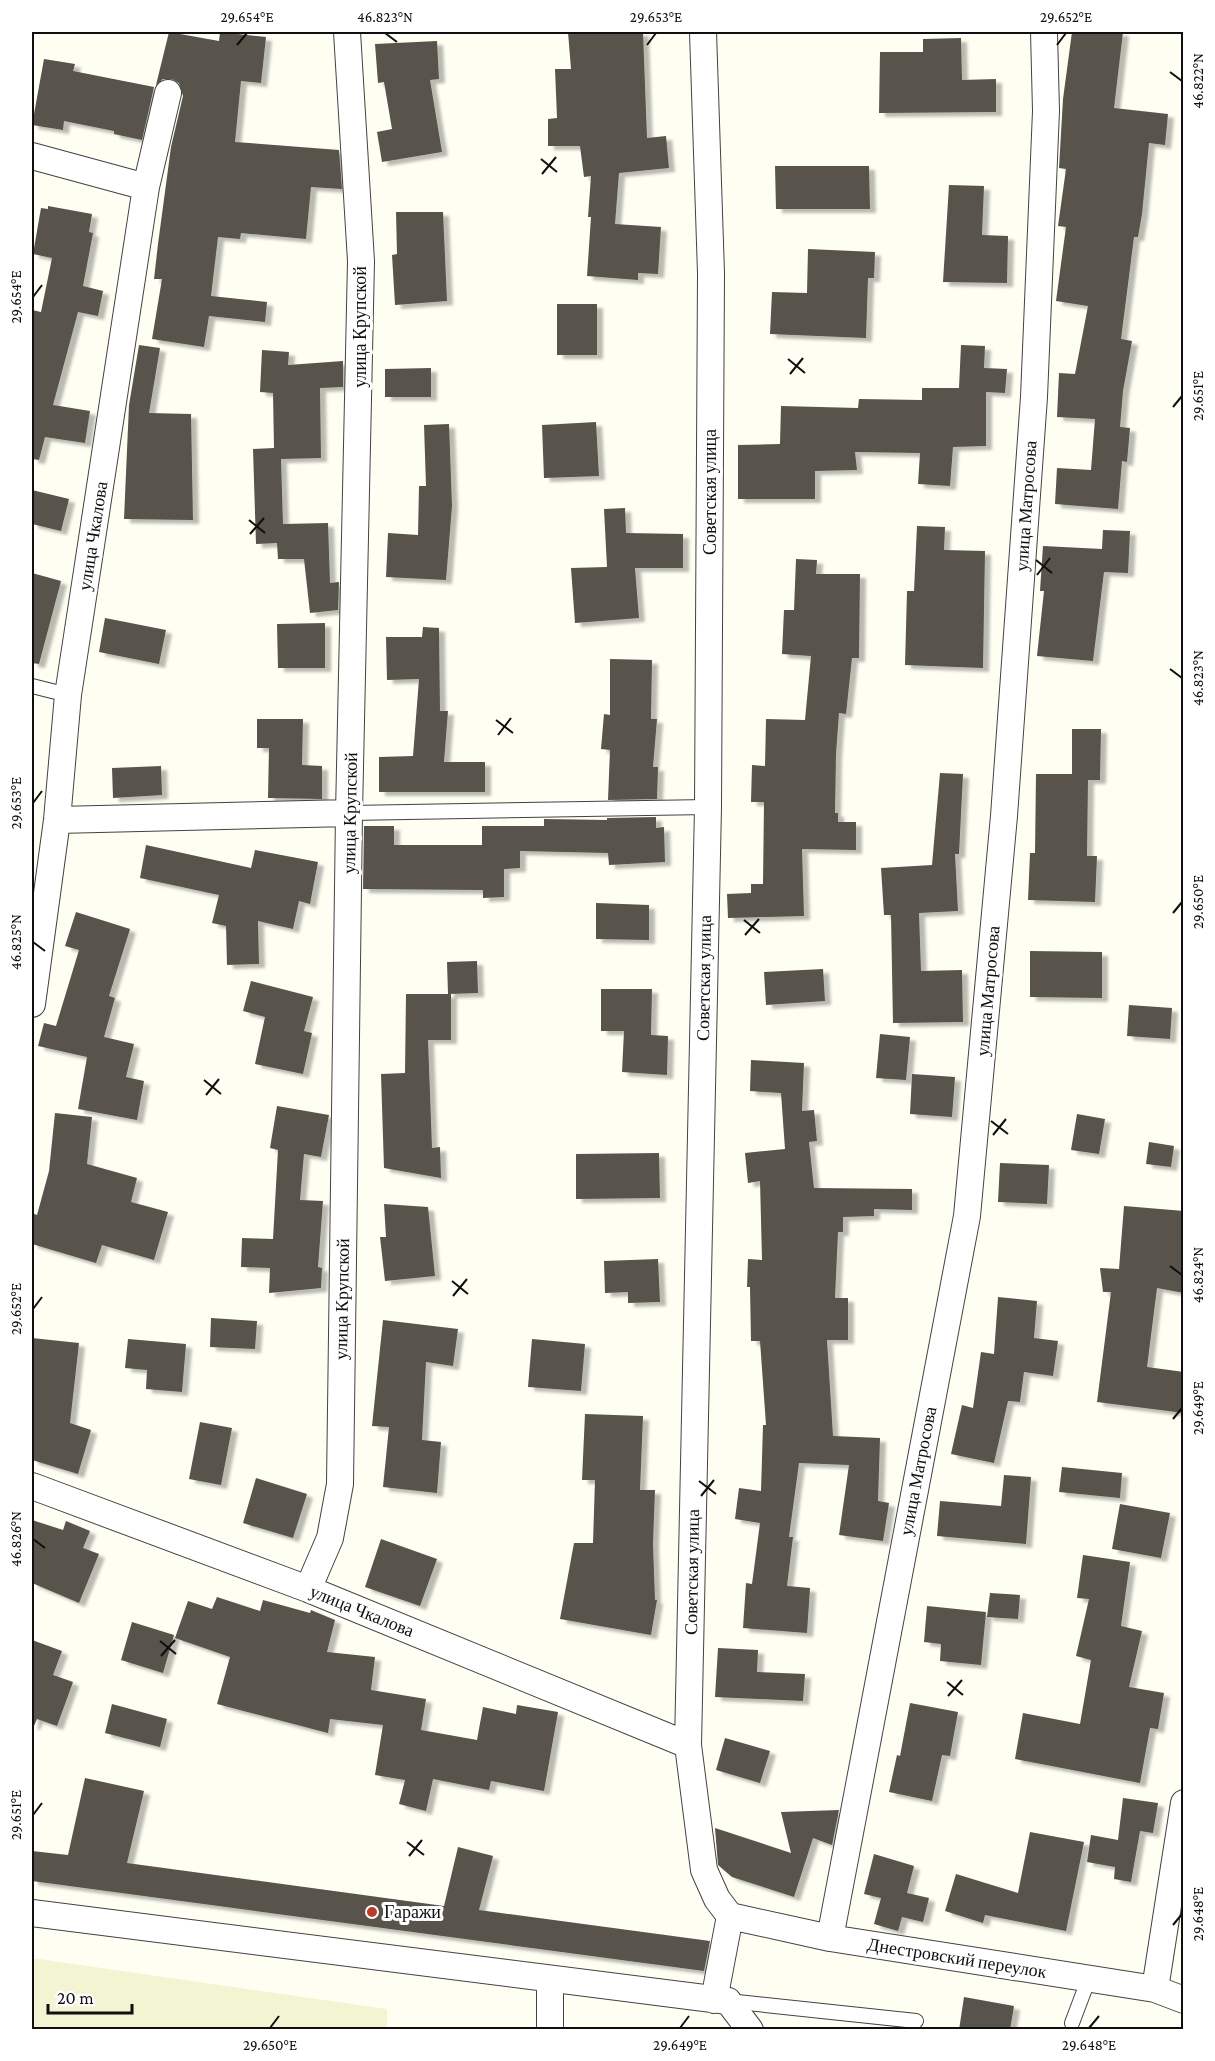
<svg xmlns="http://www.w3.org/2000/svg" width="1215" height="2061" font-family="'Crimson Pro',serif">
<defs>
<filter id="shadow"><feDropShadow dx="6" dy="4" stdDeviation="1.5" flood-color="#0004"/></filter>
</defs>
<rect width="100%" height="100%" fill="#fffef2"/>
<path fill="#f2f4d2" d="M32,1958L387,2009V2029H32Z"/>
<path fill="#58524c" filter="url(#shadow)" d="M169,32L219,41L220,32L266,37L261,83L241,81L235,142L339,150L342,189L311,187L306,239L241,233L240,239L218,237L211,296L267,302L265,322L209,316L204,347L152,339L162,279H154L158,244L171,147L183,96L179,83L172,79H163L156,85Z
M568,32H643L647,138L666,136L669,168L619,173L615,224L661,227L658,274L638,273V280L587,276L591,217H588L591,176L584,177L580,146H548V119L557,118L555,69H571Z
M1072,32H1123L1114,108L1168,114L1165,145L1149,143L1142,214L1138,237H1134L1121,339L1132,341L1123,391L1120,427L1130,428L1127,462L1122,461L1118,509L1055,504L1057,468L1091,470L1095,419L1057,417L1059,373L1075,374L1088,306L1056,301L1066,227L1058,226L1066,169L1059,168L1063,99Z
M961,38L962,80L996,79V112L879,113L880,52H923V39Z
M437,41L439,79L430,80L442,152L382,162L377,132L392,129L384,82L378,83L375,44Z
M44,59L75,64L73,71L154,87L142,140L114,134V131L64,121L63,130L32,125Z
M775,166H869L870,209H776Z
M949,185L984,186L982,235L1008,236L1007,283L943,282Z
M48,206L92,214L89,232L93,233L83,286L103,291L98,316L78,312L53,405L90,411L85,443L45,437L39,460L32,459V310L41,312L52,258L33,254L41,208L48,209Z
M396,212H443L447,301L395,305L392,255L397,254Z
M808,249L875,252L874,278H868L866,338L770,334L772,292L807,293Z
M557,304H597V355H557Z
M139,345L160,348L149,413L191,414L193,520L124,519L129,405Z
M961,345L985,346L984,368L1007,369L1005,393L986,392V446L953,447L950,486L918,484L920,453L855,452L857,470L815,471V499H738V445L780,444L781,406L858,408L859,399L922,400V388H959Z
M262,350L289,352L288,365L343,361V387L320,388L321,458L281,459L283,524L328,523L330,583L339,582L338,610L310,613L304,559H278L277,543L256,544L253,449L274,448L273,393L260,392Z
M431,368V397H385V369Z
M596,422L599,476L544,478L542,425Z
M449,424L452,506L446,580L386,577L388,533L418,535L419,486H426L424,425Z
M32,490L69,499L61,531L32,524Z
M625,508L626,533L683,534V568H635L639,618L575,623L571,568L607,567L604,509Z
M917,526L945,527L944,550L985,551L983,668L905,665L907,591H914Z
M1103,530L1130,531L1128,573L1104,572L1093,661L1037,656L1044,591H1040L1043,546L1102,549Z
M796,559L817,560L816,574H860L859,658H852L846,714L839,713L836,754L835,813H838V822H856V850L802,849L804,916L728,918L727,894L751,893V884H763L764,802H751L752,765L765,766L766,719L805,720L811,656L782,654L784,610H794Z
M32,573L61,581L39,664L32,663Z
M105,618L166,630L159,664L99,652Z
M325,623V668H278L277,624Z
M423,627L439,628L440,711H448L444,762H485V792H379V757L413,756L419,679L387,680L386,637H422Z
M610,659L652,660L651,719H657L653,767H658L657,799L608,800L610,750L601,749L604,714L610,715Z
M257,719H303L302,765L322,766V799L268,798L269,748H257Z
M1072,729H1101L1100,780H1088L1087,856H1097L1095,902L1028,900L1030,853H1035L1036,774H1072Z
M161,766L162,795L113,798L112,768Z
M940,773L963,774L959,854H955L958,911L919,913L921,971L962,970L963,1022L893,1023L891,915H884L881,868L932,865Z
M656,817V828L664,827L665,862L609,865L608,853L520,851V868L504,869V897L483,898V890L363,889L364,826H394V845H482V826H544V819L607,820V818Z
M146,845L251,868L255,850L318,862L310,904L299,901L293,929L258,921L259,964L227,965L226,926L212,923L219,895L140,878Z
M596,903L649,905V940L596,939Z
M76,912L130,929L109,996L115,998L104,1037L134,1044L126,1077L144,1081L137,1120L78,1109L87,1057L38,1046L44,1023L56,1026L79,950L65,946Z
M1030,951L1102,952V998L1030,997Z
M477,961L478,993L448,994L447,962Z
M823,969L825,1001L766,1005L764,972Z
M251,981L313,997L304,1031L312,1033L303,1074L255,1064L265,1017L243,1011Z
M601,989H652L651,1035L668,1036L667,1075L622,1072L624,1031H601Z
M406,994H451V1040H428L432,1148L440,1147L441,1178L384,1168L381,1074L405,1073Z
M1129,1005L1172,1008L1170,1039L1127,1036Z
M880,1034L910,1037L906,1080L876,1078Z
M751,1060L804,1063L802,1111L814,1110L817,1141L809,1142L814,1188L912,1189V1210L874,1209V1216L843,1217V1232H838L835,1298H848V1340H827L833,1436L880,1438L878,1501L889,1503L883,1541L839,1535L849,1465L799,1463L789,1537H793L787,1586L810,1588L807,1633L743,1628L746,1583L752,1584L760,1523L735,1519L739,1488L761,1491L763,1425H766L760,1341H751L750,1287H747L748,1259L762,1260L760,1181L748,1183L745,1153L785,1149L781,1093L750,1091Z
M912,1074L955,1077L952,1117L910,1114Z
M277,1106L329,1115L321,1157L304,1154L300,1200L323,1201L318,1267L322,1268L321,1288L269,1293L270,1268L241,1267L242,1238L273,1239L278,1150L270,1148Z
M55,1113L92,1117L87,1164L137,1178L131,1202L168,1212L154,1260L102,1245L96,1263L32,1244V1213L37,1215L49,1171Z
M1077,1114L1105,1119L1099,1154L1071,1150Z
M1149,1142L1174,1146L1171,1167L1146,1164Z
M659,1153L660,1198L576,1199V1154Z
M1000,1163L1049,1165L1047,1204L998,1202Z
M384,1204L428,1207L435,1276L385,1281L380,1237H386Z
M1124,1206L1184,1211V1293L1157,1288L1147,1367L1184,1372V1413L1097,1402L1111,1292H1103L1100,1268L1119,1269Z
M658,1259L660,1302L628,1303V1292L605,1293L604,1261Z
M998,1297L1037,1301L1034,1338L1058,1341L1053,1376L1024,1372L1020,1402L1008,1401L994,1463L951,1454L962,1405L973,1408L981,1352L994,1354Z
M211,1318L257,1321L255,1349L210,1347Z
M383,1320L458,1329L453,1366L426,1362L422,1440L441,1442L437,1493L383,1487L389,1427L372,1426Z
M32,1338L79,1343L70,1423L91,1430L78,1474L32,1460Z
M128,1339L186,1344L182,1392L146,1389L147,1370L125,1368Z
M532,1339L585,1344L581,1391L528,1387Z
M585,1414L643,1416L640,1490H655L653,1544L655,1600H657L651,1635L560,1619L574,1543H593L595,1480H582Z
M200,1422L232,1428L221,1485L189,1479Z
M1062,1467L1122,1473L1120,1498L1059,1492Z
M1004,1475L1031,1477L1026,1544L937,1536L940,1501L1001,1506Z
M256,1478L307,1494L293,1538L243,1523Z
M1120,1504L1170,1513L1161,1558L1112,1549Z
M32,1520L63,1530L66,1521L90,1531L83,1548L99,1554L79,1603L32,1583Z
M381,1539L437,1559L420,1606L365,1587Z
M1083,1555L1130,1562L1121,1626L1142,1631L1129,1687L1164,1693L1158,1729L1150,1728L1140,1783L1015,1759L1023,1713L1080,1724L1091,1660L1076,1656L1089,1599L1077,1598Z
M990,1593L1020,1595L1018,1619L987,1617Z
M217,1597L260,1611L263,1600L310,1613L311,1610L335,1620L327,1652L375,1657L371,1690L426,1699L421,1730L477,1740L483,1707L516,1714L517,1705L558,1712L544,1791L491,1781L489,1790L433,1779L426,1811L399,1804L405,1780L375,1775L383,1725L330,1719L328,1733L217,1704L230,1657L175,1638L188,1601L212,1609Z
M927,1606L986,1612L981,1665L940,1661L941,1644L924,1642Z
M132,1622L174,1635L163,1673L121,1660Z
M32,1640L62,1651L53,1675L73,1682L57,1726L37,1719L34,1726H32Z
M718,1648L758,1650L757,1672L805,1674L803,1701L715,1697Z
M910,1703L958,1712L950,1756L942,1755L932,1801L889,1792L897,1755L900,1756Z
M112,1704L167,1719L160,1747L105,1733Z
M725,1738L770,1751L760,1783L716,1770Z
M85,1778L144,1791L127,1863L444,1906L458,1847L493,1856L479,1910L710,1941L704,1971L32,1881V1851L68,1855Z
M1123,1798L1158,1803L1153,1833L1140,1831L1131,1882L1114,1879L1115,1867L1087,1862L1091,1835L1118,1840Z
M839,1810L832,1845L813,1838L794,1897L732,1877L718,1865L715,1828L791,1853L781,1812Z
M1030,1832L1084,1842L1066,1931L985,1915L983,1923L945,1911L956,1874L1018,1893Z
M874,1854L914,1866L907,1893L929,1898L923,1922L902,1917L898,1931L874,1924L881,1898L864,1894Z
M964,1997L1014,2006L1010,2030H959Z"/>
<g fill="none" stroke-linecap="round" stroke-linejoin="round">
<g stroke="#424242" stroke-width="16">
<path id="lane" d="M32,686L68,695
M349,813L708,807
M728,2001L916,2021
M1072,2023L1089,1978"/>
</g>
<g stroke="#424242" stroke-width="28">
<path id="street" d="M703,32L711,273L708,807L688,1745L704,1870L717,1899L730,1916
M32,156L146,187L68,695L57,820L32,1004
M146,187L168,93
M57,820L349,813
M32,1486L308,1589L688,1745
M308,1589L330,1538L340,1484L349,813L361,261L347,32
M32,1913L728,2001L750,2030
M730,1916L830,1938L1155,1989L1184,2000
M830,1938L967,1216L1004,816L1034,397L1046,111L1044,32
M550,1979V2030
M1155,1989L1184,1803
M714,2000L730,1916"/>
</g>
<use href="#lane" stroke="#fff" stroke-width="14"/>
<use href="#street" stroke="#fff" stroke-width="26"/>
</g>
<path fill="none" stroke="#0f0f0f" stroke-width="2" d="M385,33L397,42M237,45L247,33M647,45L656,33M1057,45L1066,33M1170,72L1182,81M541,159L557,172M542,174L556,157M33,297L42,285M788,359L805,373M790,374L803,358M1173,407L1182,396M249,520L265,533M250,534L264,518M1036,560L1052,573M1037,575L1050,558M1170,669L1182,678M496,720L513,733M498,735L511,718M33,803L42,791M1173,913L1182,902M744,920L760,933M745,935L759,919M33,942L45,951M204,1080L221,1094M206,1095L219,1079M991,1121L1008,1134M993,1135L1006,1119M1170,1266L1182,1275M452,1281L468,1294M453,1296L467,1279M33,1309L42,1297M1173,1419L1182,1408M699,1481L716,1494M701,1496L714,1480M33,1539L45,1548M160,1641L176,1654M161,1656L175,1640M947,1682L963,1695M948,1696L962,1680M33,1815L42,1803M407,1842L424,1855M409,1856L422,1840M1173,1925L1182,1914M270,2028L279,2016M680,2028L689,2016M1089,2028L1099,2016"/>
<circle fill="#bb3a2b" stroke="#fff" stroke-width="2" cx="372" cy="1912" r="6"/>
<g text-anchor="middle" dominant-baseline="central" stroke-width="6" stroke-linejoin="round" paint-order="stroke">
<g font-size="18" fill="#0f0f0f" stroke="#fff">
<text transform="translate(360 327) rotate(-90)">улица Крупской</text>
<text transform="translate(710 492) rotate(-90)">Советская улица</text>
<text transform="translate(1026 506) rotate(-86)">улица Матросова</text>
<text transform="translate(93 536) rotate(-81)">улица Чкалова</text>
<text transform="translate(350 813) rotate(-89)">улица Крупской</text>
<text transform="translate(704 978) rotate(-89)">Советская улица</text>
<text transform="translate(988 991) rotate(-85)">улица Матросова</text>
<text transform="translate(342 1299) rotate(-89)">улица Крупской</text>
<text transform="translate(918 1471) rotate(-79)">улица Матросова</text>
<text transform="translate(692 1572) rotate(-89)">Советская улица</text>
<text transform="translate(362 1611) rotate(22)">улица Чкалова</text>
<text transform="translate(957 1958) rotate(9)">Днестровский переулок</text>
</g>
<g font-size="18" fill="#0f0f0f" stroke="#fff" text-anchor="start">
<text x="384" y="1912">Гаражи</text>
</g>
</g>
<rect width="1215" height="2061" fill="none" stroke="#ffffff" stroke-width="66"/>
<path d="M48 2004v9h84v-9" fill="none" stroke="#0f0f0f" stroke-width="3"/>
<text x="57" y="2004" font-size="18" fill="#0f0f0f" stroke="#ffffff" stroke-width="4.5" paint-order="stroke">20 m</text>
<rect x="33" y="33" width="1149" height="1995" fill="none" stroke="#0f0f0f" stroke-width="2"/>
<g font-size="15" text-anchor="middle" fill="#0f0f0f">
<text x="247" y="22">29.654°E</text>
<text x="385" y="22">46.823°N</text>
<text x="656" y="22">29.653°E</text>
<text x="1066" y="22">29.652°E</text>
<text transform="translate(1198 81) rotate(-90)" y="5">46.822°N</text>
<text transform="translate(16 297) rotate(-90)" y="5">29.654°E</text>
<text transform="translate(1198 396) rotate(-90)" y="5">29.651°E</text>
<text transform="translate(1198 678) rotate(-90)" y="5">46.823°N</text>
<text transform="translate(16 803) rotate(-90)" y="5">29.653°E</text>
<text transform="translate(1198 902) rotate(-90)" y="5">29.650°E</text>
<text transform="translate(16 942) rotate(-90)" y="5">46.825°N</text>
<text transform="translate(1198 1275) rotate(-90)" y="5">46.824°N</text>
<text transform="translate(16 1309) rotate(-90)" y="5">29.652°E</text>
<text transform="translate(1198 1408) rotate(-90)" y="5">29.649°E</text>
<text transform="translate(16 1539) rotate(-90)" y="5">46.826°N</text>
<text transform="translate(16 1815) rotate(-90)" y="5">29.651°E</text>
<text transform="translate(1198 1914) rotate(-90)" y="5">29.648°E</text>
<text x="270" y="2050">29.650°E</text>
<text x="680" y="2050">29.649°E</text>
<text x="1089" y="2050">29.648°E</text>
</g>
</svg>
